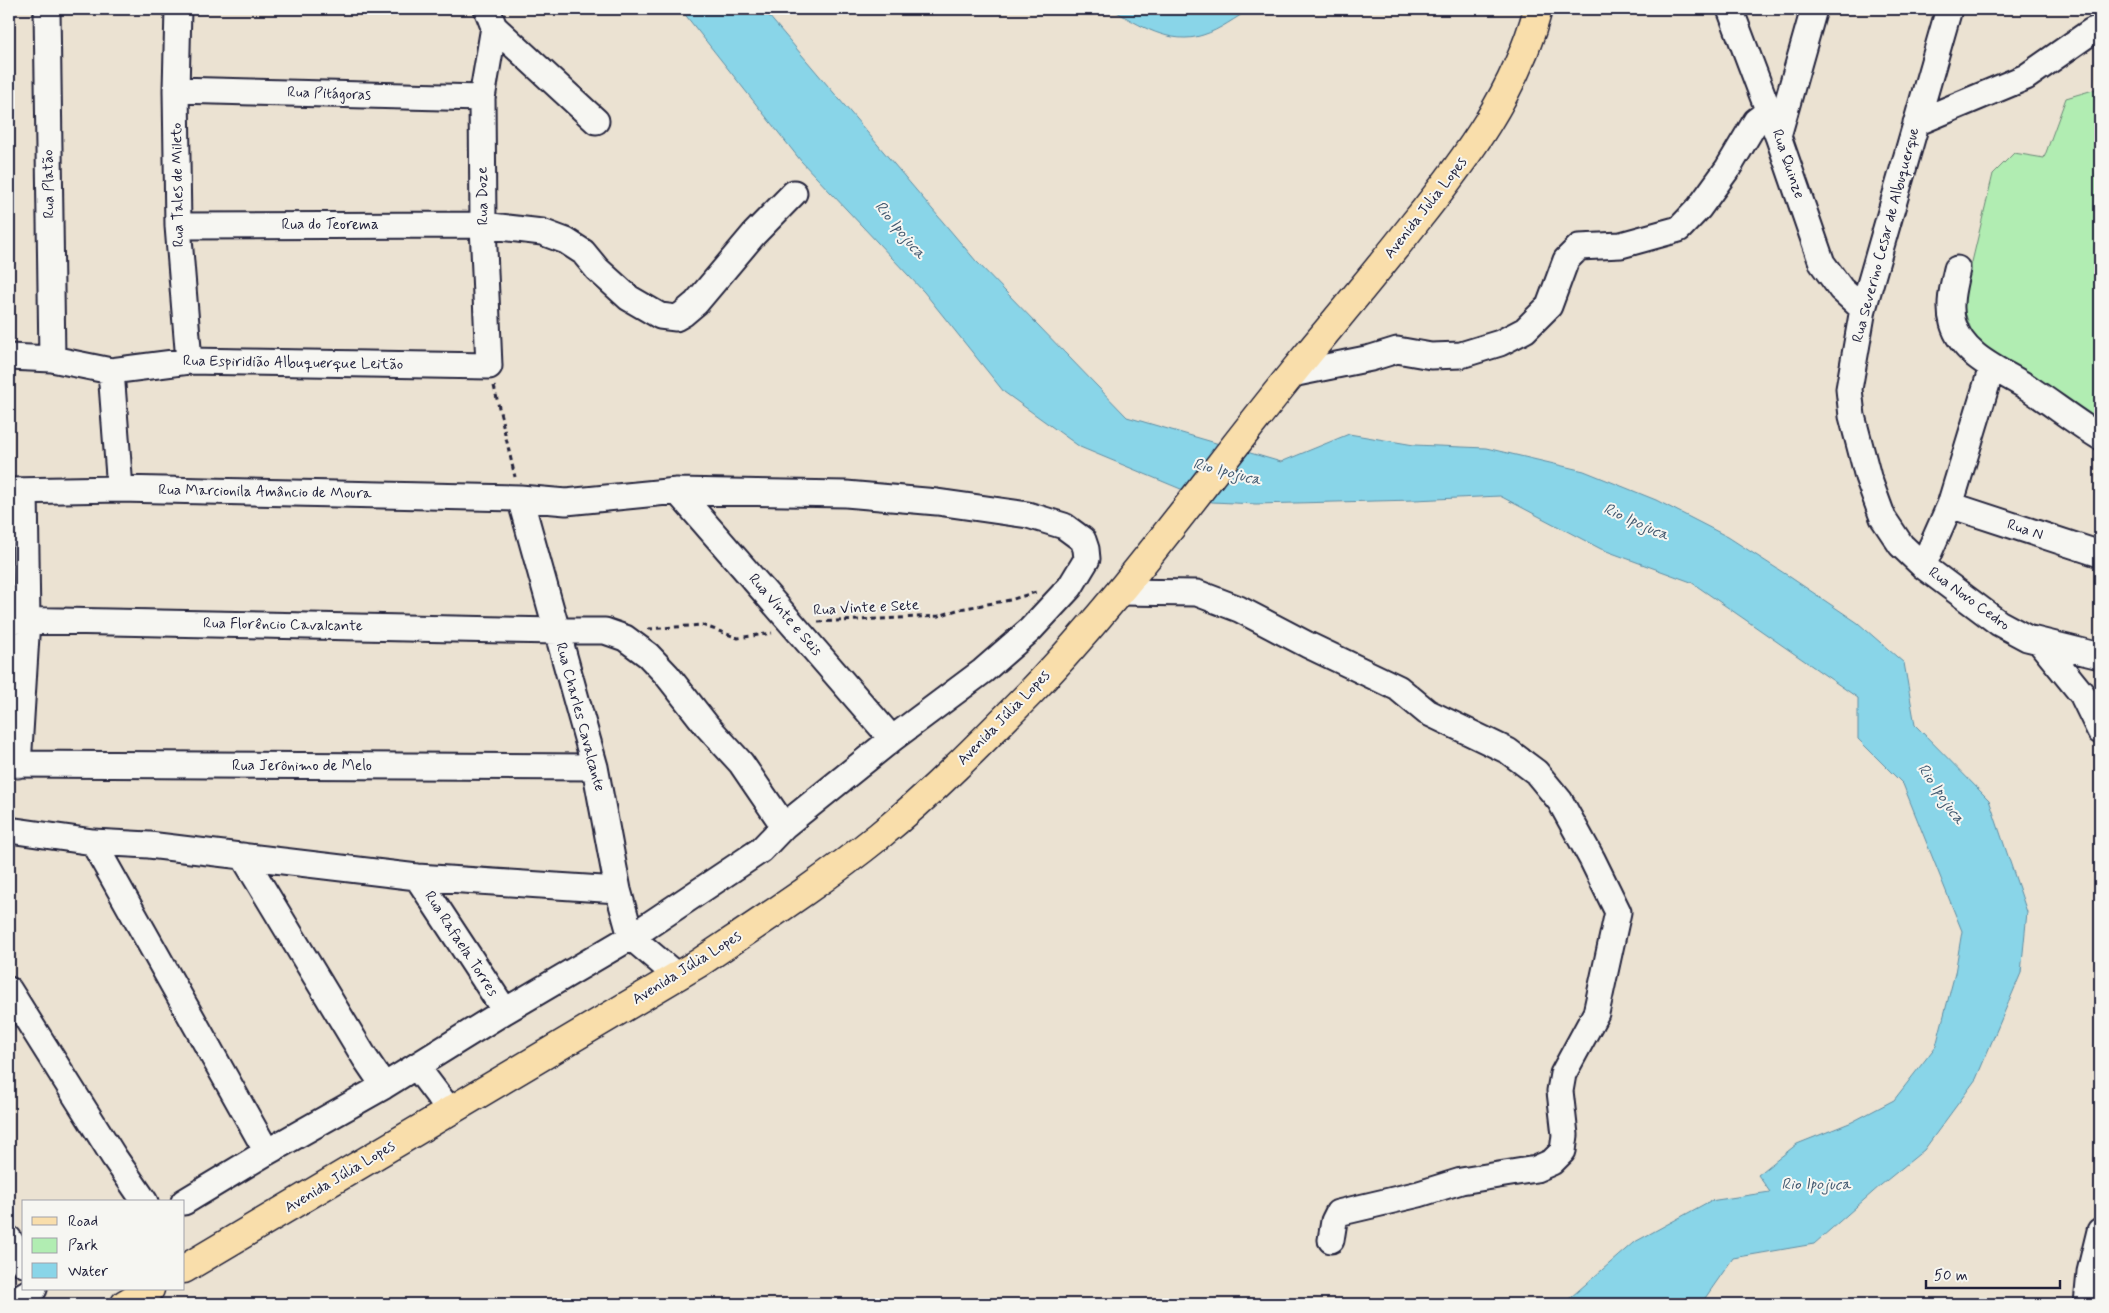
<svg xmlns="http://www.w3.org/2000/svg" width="2109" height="1313" font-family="Mynerve,sans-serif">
<rect width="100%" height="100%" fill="#ebe2d2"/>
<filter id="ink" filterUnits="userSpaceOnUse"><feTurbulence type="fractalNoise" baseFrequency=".02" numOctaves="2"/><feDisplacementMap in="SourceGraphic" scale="10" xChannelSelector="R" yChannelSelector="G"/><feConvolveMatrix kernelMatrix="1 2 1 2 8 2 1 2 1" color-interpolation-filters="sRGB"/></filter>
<g filter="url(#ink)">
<path fill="#b1edb2" stroke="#6a8876" d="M2100,88V428L1996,356L1974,338L1962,304L1993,174L2014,153L2044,158L2066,98Z"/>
<path fill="#89d5e8" stroke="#608da3" d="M678,9H763L976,261L1127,417L1281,462L1349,434L1414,445L1486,448L1584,471L1656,500L1728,537L1790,577L1858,623L1904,663L1915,725L1989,800L2027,912L2021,973L1976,1079L1924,1150L1881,1185L1814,1244L1733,1258L1701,1304H1563L1633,1243L1710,1201L1770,1192L1758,1175L1797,1144L1852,1122L1894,1100L1936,1046L1955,973L1962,931L1903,784L1858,739V698L1691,582L1601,549L1500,496L1415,500L1256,504L1212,502L1080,447L1004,392L924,292L801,161L683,12Z
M1112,9H1251C1236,17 1220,30 1203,35C1171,46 1138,25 1112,9Z"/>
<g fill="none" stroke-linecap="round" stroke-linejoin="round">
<g stroke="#22223b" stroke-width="29">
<path id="minor" d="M47,9L52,359
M178,9L176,90L178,226L189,361
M487,9L494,27L596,121
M1730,9L1778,136L1822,263L1841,289L1863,309
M1949,9L1863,309L1849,389L1852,416L1868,477L1883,518L1901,545L1923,566L1999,623L2027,638L2100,656
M176,90L482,98
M1916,123L2026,77L2092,31L2100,28
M1778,136L1814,9
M178,226L483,225L542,232L566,241L583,252L597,269L629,298L660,316L676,318L683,314L696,303L754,234L794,193
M1957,269C1953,286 1948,306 1953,323C1963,358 2003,371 2030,389C2054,405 2076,422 2100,437
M9,357L52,359L111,371L189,361L489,366L483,225L482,98L494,27
M111,371L120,489
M1292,374L1371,358L1397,350L1431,356L1461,355L1500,343L1525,330L1549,306L1566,260L1579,247L1621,245L1679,229L1699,208L1728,168L1756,121L1769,111
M9,491L120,489L520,498L566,502L677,491L846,494L937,502L1028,515L1064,526L1083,540L1086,549L1087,559L1070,587L1030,630L983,671L892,739L784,826L761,850L631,937L505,1011L384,1086L267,1152L184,1202
M677,491L892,739
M520,498L595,767L618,890L631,937
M1950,505L2100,554
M1923,566L1950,505L1992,367
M1119,592L1197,593L1239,609L1308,645L1398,688L1427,712L1508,751L1536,772L1560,801L1592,859L1618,912L1596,1013L1563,1074L1560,1091L1565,1135L1563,1151L1552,1162L1536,1169L1461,1181L1419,1194L1338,1213L1334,1221L1331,1240
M9,620L558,631H605L625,638L648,655L667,675L707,726L741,763L784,826
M2039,641L2082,694L2100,731
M9,764L595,767
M18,765L27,620L25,491
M9,830L93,842L149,845L417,877L618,890
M93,842L267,1152
M243,856L365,1058L384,1086
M417,877L505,1011
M631,937L677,976
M9,990L114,1157L145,1202
M416,1066L450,1111
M9,1239L24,1264
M9,1304L34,1289
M2087,1304L2090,1272L2100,1231"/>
</g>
<g stroke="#22223b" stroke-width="31">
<path id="major" d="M184,1269L699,963C760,922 822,882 879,836C932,793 981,743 1029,694C1129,590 1212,471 1303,360C1340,315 1377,271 1413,225C1466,159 1516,92 1538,9
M125,1304L150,1289"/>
</g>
<path stroke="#22223b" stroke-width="3" stroke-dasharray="5 4" stroke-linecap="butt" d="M494,386L515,477
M818,622L939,616L960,609L1010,600L1036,592
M648,629L702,625L738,638L772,633"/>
<use href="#minor" stroke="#f6f6f2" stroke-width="25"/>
<use href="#major" stroke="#f9deab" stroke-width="28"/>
</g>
</g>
<g text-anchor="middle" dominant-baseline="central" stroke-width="4" stroke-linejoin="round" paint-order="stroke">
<g font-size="15" fill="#22223b" stroke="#f6f6f2">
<text transform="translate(329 94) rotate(2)">Rua Pitágoras</text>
<text transform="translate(1788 164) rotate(71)">Rua Quinze</text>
<text transform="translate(49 184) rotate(-91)">Rua Platão</text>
<text transform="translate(178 185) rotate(-91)">Rua Tales de Mileto</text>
<text transform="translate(483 196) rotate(-91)">Rua Doze</text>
<text transform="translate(1426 208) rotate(-52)">Avenida Julia Lopes</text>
<text x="330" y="225">Rua do Teorema</text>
<text transform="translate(1886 235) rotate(-75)">Rua Severino Cesar de Albuquerque</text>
<text transform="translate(293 363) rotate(1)">Rua Espiridião Albuquerque Leitão</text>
<text transform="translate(265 492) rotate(1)">Rua Marcionila Amâncio de Moura</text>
<text transform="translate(2025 530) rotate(18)">Rua N</text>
<text transform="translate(1969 599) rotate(36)">Rua Novo Cedro</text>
<text transform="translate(866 608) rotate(-3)">Rua Vinte e Sete</text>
<text transform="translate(785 615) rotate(49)">Rua Vinte e Seis</text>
<text transform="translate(283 625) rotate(1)">Rua Florêncio Cavalcante</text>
<text transform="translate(580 717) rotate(75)">Rua Charles Cavalcante</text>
<text transform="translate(1004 718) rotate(-46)">Avenida Júlia Lopes</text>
<text x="302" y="766">Rua Jerônimo de Melo</text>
<text transform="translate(461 944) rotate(57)">Rua Rafaela Torres</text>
<text transform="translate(687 968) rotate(-32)">Avenida Júlia Lopes</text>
<text transform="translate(340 1177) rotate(-31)">Avenida Júlia Lopes</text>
</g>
<g font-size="16" font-style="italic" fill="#41586f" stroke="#f6f6f2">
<text transform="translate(900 230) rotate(50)">Rio Ipojuca</text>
<text transform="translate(1227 472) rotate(14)">Rio Ipojuca</text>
<text transform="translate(1636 522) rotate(24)">Rio Ipojuca</text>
<text transform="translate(1941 794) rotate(55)">Rio Ipojuca</text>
<text x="1816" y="1184">Rio Ipojuca</text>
</g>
</g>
<rect width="2109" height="1313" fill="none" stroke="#f6f6f2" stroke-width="30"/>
<rect x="15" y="15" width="2079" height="1283" fill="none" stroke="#22223b" stroke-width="2" filter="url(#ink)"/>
<rect x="22" y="1200" width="162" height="90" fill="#f6f6f2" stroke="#a1a1a9"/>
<rect x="32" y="1217" width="25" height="8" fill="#f9deab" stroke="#a1a1a9"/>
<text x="68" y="1226" font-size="15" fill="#22223b">Road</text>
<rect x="32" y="1238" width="25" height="15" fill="#b1edb2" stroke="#a1a1a9"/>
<text x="68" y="1250" font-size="15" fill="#22223b">Park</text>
<rect x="32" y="1263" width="25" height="15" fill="#89d5e8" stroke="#a1a1a9"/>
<text x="68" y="1276" font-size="15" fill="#22223b">Water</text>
<path d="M1926 1280v8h134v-8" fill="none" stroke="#22223b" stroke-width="2.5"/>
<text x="1934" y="1280" font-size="15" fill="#22223b" stroke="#f6f6f2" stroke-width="4" paint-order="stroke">50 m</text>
</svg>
